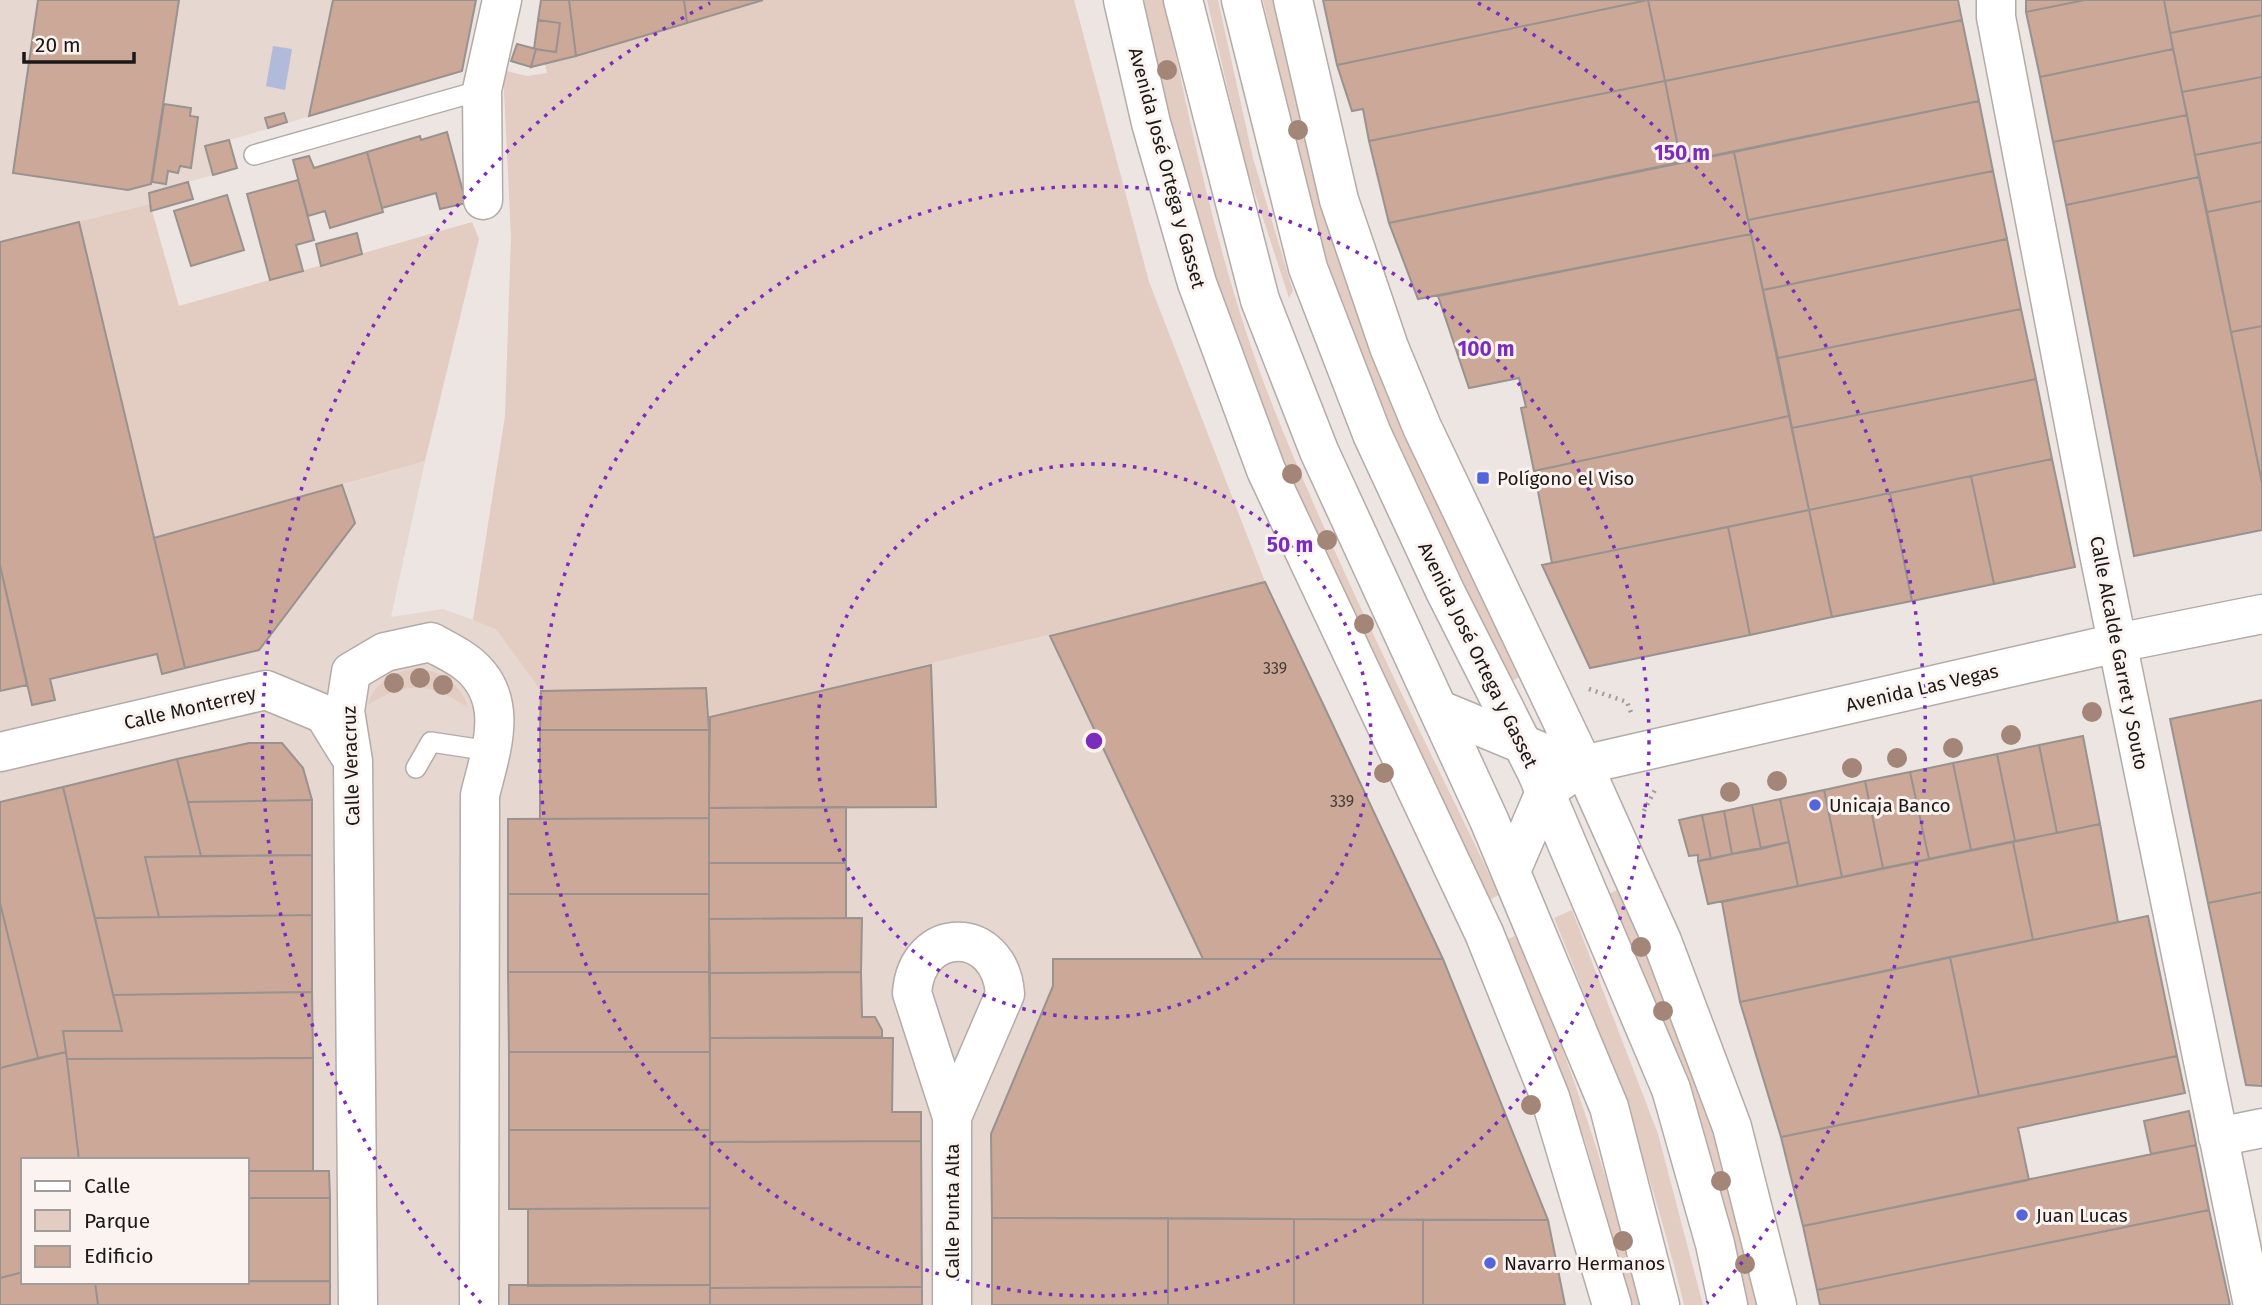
<svg xmlns="http://www.w3.org/2000/svg" width="2262" height="1305" font-family="'Fira Sans',sans-serif">
<rect width="100%" height="100%" fill="#ede5e2"/>
<path fill="#e6d7d0" fill-rule="evenodd" d="M0,0H476L462,71L230,140L237,168L150,193V204L79,223L342,485L425,461L391,617L443,609L496,628L540,690L576,189L545,64L576,56L1074,0L1149,282L1265,582L1443,959L1548,1220L1565,1305H0ZM23,1160H247V1282H23Z"/>
<path fill="#e3ccc1" d="M763,0H1074L1149,282L1265,582L710,717L706,688L541,691L496,629L473,620L505,416L511,237L503,70L527,76L547,73L545,64Z
M1136,0H1164C1193,137 1222,279 1274,409C1340,575 1423,735 1499,895L1487,901L1262,418L1213,288Z
M1207,0H1218L1253,158L1293,291L1289,298L1245,163Z
M1263,0H1279L1523,675L1510,682L1360,360L1310,209Z
M150,204L179,306L472,222L479,239L425,461L154,538L79,222Z
M415,668C440,671 461,682 468,708C432,682 405,681 368,705C374,682 394,672 415,668Z
M1622,888L1702,1096L1732,1192L1761,1305H1745L1608,894Z
M1572,910L1658,1134L1703,1305H1684C1652,1172 1606,1045 1554,918Z
M1519,934C1567,1056 1610,1178 1641,1305H1628L1587,1147L1553,1053L1506,940Z"/>
<path fill="#b1bada" d="M273,46L292,49L285,90L266,86Z"/>
<path fill="#cba898" stroke="#99928f" stroke-width="2" d="M38,0H179L151,184L128,190L13,173Z
M333,0H476L462,71L309,116Z
M541,0H569L576,56L531,67L536,49L556,52L560,23L538,20Z
M569,0H684L687,23L576,56Z
M684,0H763L687,23Z
M1323,0H1648L1337,65Z
M1648,0L1665,81L1369,141L1363,109L1352,111L1337,65Z
M1648,0H1958L1962,20L1665,81Z
M2026,0H2085L2026,12Z
M2085,0H2164L2173,49L2040,77L2026,12Z
M2164,0H2262V15L2170,33Z
M2262,15V77L2182,92L2170,33Z
M538,20L560,23L556,52L534,49Z
M1962,20L1979,101L1681,162L1665,81Z
M517,44L536,49L531,67L511,61Z
M2173,49L2187,115L2053,142L2040,77Z
M2262,77V142L2195,155L2182,92Z
M1665,81L1681,162L1389,223L1369,141Z
M1979,101L1993,171L1748,220L1734,152Z
M164,104L191,108L190,116L198,117L191,168L180,166L178,173L168,171L166,184L152,182Z
M284,113L287,122L268,128L265,118Z
M2187,115L2199,177L2066,205L2053,142Z
M447,132L466,203L440,209L436,193L382,208L367,152L420,136L421,140Z
M229,140L237,168L213,175L205,146Z
M2262,142V201L2207,212L2195,155Z
M367,152L383,212L330,228L325,211L308,216L293,160L309,156L314,168Z
M1734,152L1751,234L1418,299L1389,223Z
M1993,171L2007,239L1763,290L1748,220Z
M2199,177L2262,483V530L2134,556L2066,205Z
M298,180L314,240L296,245L303,271L270,280L247,194Z
M188,182L193,199L151,211L149,193Z
M227,195L244,250L191,266L174,211Z
M2262,201V326L2231,332L2207,212Z
M79,222L185,668L162,674L157,654L50,679L55,700L32,705L0,565V242Z
M357,233L362,254L321,266L316,244Z
M1751,234L1789,416L1534,471L1521,408L1526,407L1519,378L1469,388L1438,296Z
M2007,239L2021,309L1778,358L1763,290Z
M2021,309L2036,379L1792,428L1778,358Z
M2262,326V483L2231,332Z
M2036,379L2052,459L1809,510L1792,428Z
M1789,416L1809,510L1552,563L1534,471Z
M2052,459L2075,567L1994,584L1971,476Z
M1971,476L1994,584L1912,601L1890,493Z
M342,485L355,523L259,650L185,668L154,538Z
M1890,493L1912,601L1832,617L1809,510Z
M1809,510L1832,617L1750,635L1728,527Z
M1728,527L1750,635L1590,668L1542,565Z
M0,565L27,685L0,691Z
M1265,582L1323,704L1443,959H1203L1050,636Z
M931,665L936,807L709,808L710,717Z
M706,688L709,730H540L541,691Z
M2262,700V892L2208,903L2170,719Z
M540,730H709V818L540,819Z
M2083,736L2100,824L2057,833L2039,745Z
M249,743H282L303,768L312,800L188,802L177,759Z
M2039,745L2057,833L2015,841L1997,754Z
M1997,754L2015,841L1971,850L1953,763Z
M177,759L201,856L145,857L159,917L95,918L63,787Z
M1953,763L1971,850L1929,859L1910,772Z
M1910,772L1929,859L1883,868L1865,781Z
M1865,781L1883,868L1842,877L1824,790Z
M63,787L122,1031H63L66,1052L38,1058L0,903V802Z
M1824,790L1842,877L1798,886L1780,799Z
M1780,799L1789,842L1761,849L1752,805Z
M312,800V855L201,856L188,802Z
M1752,805L1761,849L1732,854L1724,811Z
M846,807V863H709V808Z
M1724,811L1732,854L1711,859L1702,815Z
M1702,815L1711,859L1698,861V855L1689,856L1679,820Z
M709,818V894H508V819Z
M2100,824L2118,922L2033,940L2013,842Z
M1789,842L1798,886L1708,904L1698,861Z
M2013,842L2033,940L1740,1002L1722,902Z
M312,855V915L159,917L145,857Z
M709,863H846V918L709,919Z
M2262,892V1086L2246,1085L2208,903Z
M508,894H709V972H508Z
M0,903L38,1058L0,1068Z
M312,915V992L113,995L95,918Z
M2148,916L2177,1056L1979,1096L1950,957Z
M862,918L861,972L710,973L709,919Z
M1950,957L1979,1096L1781,1137L1740,1002Z
M1053,959H1443L1548,1220L992,1218L991,1134L1053,986Z
M508,972H709L710,1052H509Z
M861,972L862,1017H875L882,1030V1037L710,1038V973Z
M312,992L313,1058L67,1059L63,1031H122L113,995Z
M710,1038H893L892,1112H921V1141L710,1142Z
M66,1052L79,1160H23V1272L0,1278V1068Z
M509,1052H710V1130H509Z
M2177,1056L2185,1093L2018,1128L2029,1180L1803,1226L1781,1137Z
M313,1058V1171H247V1160H79L67,1059Z
M2189,1111L2196,1145L2151,1154L2144,1121Z
M509,1130H710V1208L509,1209Z
M921,1141L922,1287L710,1288V1142Z
M2196,1145L2209,1210L1817,1290L1803,1226Z
M247,1171H329L330,1198H247Z
M247,1198H330V1281H247Z
M710,1208V1285L528,1286V1209Z
M2209,1210L2230,1305H1820L1817,1290Z
M992,1218H1168V1305H992Z
M1168,1218L1294,1219V1305H1168Z
M1294,1219L1423,1220V1305H1294Z
M1423,1220H1548L1565,1305H1423Z
M23,1272V1282H95L98,1305H0V1278Z
M330,1281V1305H98L95,1282Z
M509,1285H710V1305H509Z
M922,1287V1305H710V1288Z"/>
<g fill="none" stroke-linecap="round" stroke-linejoin="round">
<g stroke="#b3aba8" stroke-width="22">
<path id="lane" d="M254,155L482,90
M416,768L431,742L490,751"/>
</g>
<g stroke="#b3aba8" stroke-width="41">
<path id="street" d="M1123,0L1151,123L1197,283L1266,470L1484,933L1550,1097L1612,1305
M1293,0L1339,200L1389,347L1422,427L1583,765L1662,941L1732,1127L1777,1305
M1996,0V17L2098,549L2253,1305
M483,200L482,90L502,0
M1440,710L1544,753
M0,752L266,690L324,714L348,753
M1511,871L1545,792L1583,765L2117,643L2262,614
M952,1117L1005,994C1000,925 917,924 912,993L952,1117V1305
M2218,1137L2262,1128
M358,1305L353,761L345,711L351,672L385,652L431,642C443,649 457,655 468,664C511,699 491,750 480,795L479,1305"/>
</g>
<g stroke="#b3aba8" stroke-width="41">
<path id="primary" d="M1183,0L1260,300L1319,451L1489,820L1609,1107L1660,1305
M1241,0L1308,268L1372,434L1445,591L1537,773L1671,1089L1715,1244L1728,1305"/>
</g>
<path stroke="#a39d9a" stroke-width="4.5" stroke-dasharray="2 5" stroke-linecap="butt" d="M1589,689L1627,702L1632,715
M1644,811L1656,788"/>
<use href="#lane" stroke="#fff" stroke-width="19"/>
<use href="#street" stroke="#fff" stroke-width="38"/>
<use href="#primary" stroke="#fff" stroke-width="38"/>
</g>
<g fill="#a38677">
<circle cx="1167" cy="70" r="10"/>
<circle cx="1298" cy="130" r="10"/>
<circle cx="1292" cy="474" r="10"/>
<circle cx="1327" cy="540" r="10"/>
<circle cx="1364" cy="624" r="10"/>
<circle cx="420" cy="678" r="10"/>
<circle cx="394" cy="683" r="10"/>
<circle cx="443" cy="685" r="10"/>
<circle cx="2092" cy="712" r="10"/>
<circle cx="2011" cy="735" r="10"/>
<circle cx="1953" cy="748" r="10"/>
<circle cx="1897" cy="758" r="10"/>
<circle cx="1852" cy="768" r="10"/>
<circle cx="1384" cy="773" r="10"/>
<circle cx="1777" cy="781" r="10"/>
<circle cx="1730" cy="792" r="10"/>
<circle cx="1641" cy="947" r="10"/>
<circle cx="1663" cy="1011" r="10"/>
<circle cx="1531" cy="1105" r="10"/>
<circle cx="1721" cy="1181" r="10"/>
<circle cx="1623" cy="1241" r="10"/>
<circle cx="1745" cy="1264" r="10"/>
</g>
<g fill="none" stroke="#7b2cbf" stroke-width="3.5" stroke-dasharray="3.5 7">
<circle cx="1094" cy="741" r="277"/>
<circle cx="1094" cy="741" r="555"/>
<path d="M481 1303A832 832 0 0 1 710 3M1478 3A832 832 0 0 1 1707 1303"/>
</g>
<g fill="#5465db" stroke="#faf3ef" stroke-width="2.5">
<rect x="1476" y="471" width="14" height="14" rx="3.5"/>
<circle cx="1815" cy="805" r="7"/>
<circle cx="2022" cy="1215" r="7"/>
<circle cx="1490" cy="1263" r="7"/>
</g>
<g text-anchor="middle" dominant-baseline="central" stroke-width="6" stroke-linejoin="round" paint-order="stroke">
<g font-size="16" fill="#473c37">
<text x="1275" y="668">339</text>
<text x="1342" y="801">339</text>
</g>
<g font-size="19" fill="#1b1817" stroke="#faf3ef">
<text transform="translate(1167 168) rotate(75)">Avenida José Ortega y Gasset</text>
<text transform="translate(2119 653) rotate(79)">Calle Alcalde Garret y Souto</text>
<text transform="translate(1478 655) rotate(64)">Avenida José Ortega y Gasset</text>
<text transform="translate(1922 688) rotate(-13)">Avenida Las Vegas</text>
<text transform="translate(190 708) rotate(-13)">Calle Monterrey</text>
<text transform="translate(351 766) rotate(-92)">Calle Veracruz</text>
<text transform="translate(952 1211) rotate(-90)">Calle Punta Alta</text>
</g>
<g font-size="19" fill="#1b1817" stroke="#faf3ef" text-anchor="start">
<text x="1497" y="478">Polígono el Viso</text>
<text x="1829" y="805">Unicaja Banco</text>
<text x="2036" y="1215">Juan Lucas</text>
<text x="1504" y="1263">Navarro Hermanos</text>
</g>
</g>
<circle cx="1094" cy="741" r="10" fill="#7b2cbf" stroke="#faf3ef" stroke-width="3.5"/>
<g font-size="21" text-anchor="middle" font-weight="bold" fill="#7b2cbf" stroke="#faf3ef" stroke-width="6" stroke-linejoin="round" paint-order="stroke">
<text x="1682" y="160">150 m</text>
<text x="1486" y="356">100 m</text>
<text x="1290" y="552">50 m</text>
</g>
<rect x="21" y="1158" width="228" height="126" fill="#faf3ef" stroke="#a19b99" stroke-width="2"/>
<rect x="35" y="1181" width="35" height="10" fill="#ffffff" stroke="#a19b99" stroke-width="2"/>
<text x="84" y="1193" font-size="21" fill="#1b1817">Calle</text>
<rect x="35" y="1210" width="35" height="21" fill="#e3ccc1" stroke="#a19b99" stroke-width="2"/>
<text x="84" y="1228" font-size="21" fill="#1b1817">Parque</text>
<rect x="35" y="1246" width="35" height="21" fill="#cba898" stroke="#a19b99" stroke-width="2"/>
<text x="84" y="1263" font-size="21" fill="#1b1817">Edificio</text>
<path d="M24 52v10h110v-10" fill="none" stroke="#1b1817" stroke-width="3.5"/>
<text x="35" y="52" font-size="21" fill="#1b1817" stroke="#faf3ef" stroke-width="5" paint-order="stroke">20 m</text>
</svg>
